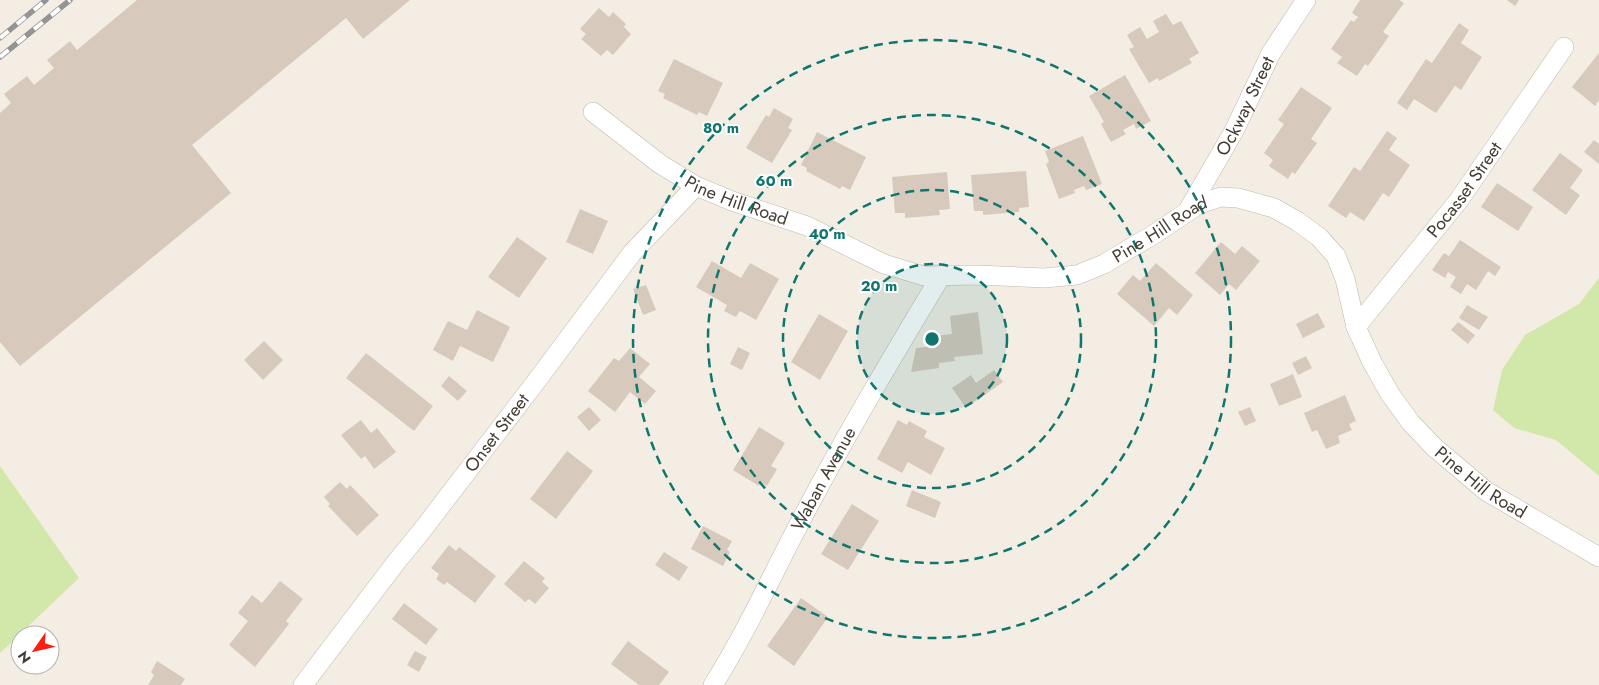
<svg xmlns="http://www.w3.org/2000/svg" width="1599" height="685" font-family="Jost,sans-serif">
<rect width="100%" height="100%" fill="#f3ede4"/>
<path fill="#d2e8ab" d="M1599,278V476L1556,440L1514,428L1493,410L1502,370L1525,335L1579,304Z
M0,466L79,578L0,653Z"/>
<path fill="#d7cabc" d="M137,0H410L363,39L346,18L192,145L231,193L20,366L0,342V113L11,103L4,94L27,76L34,85L54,68L47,60L70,41L77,50Z
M1360,0H1399L1404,3L1383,32L1389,36L1368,66L1365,64L1357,76L1337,63L1342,57L1331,49L1351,20L1354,22L1358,17L1352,13Z
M1507,0H1519L1515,6Z
M599,8L609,17L613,12L626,24L624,27L631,34L613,55L607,50L601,56L581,39L586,34L580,29Z
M1166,14L1173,25L1181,21L1199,53L1189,59L1192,63L1159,81L1158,78L1149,83L1129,49L1134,47L1127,35L1140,27L1147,39L1159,32L1153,21Z
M1459,23L1469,30L1461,43L1482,57L1461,90L1455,86L1436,113L1414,99L1407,110L1397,103L1426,59L1432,63Z
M1599,53V100L1595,106L1572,87Z
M674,59L723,83L707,116L699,112L697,115L663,98L665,94L658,91Z
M1125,75L1151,121L1136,129L1134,124L1123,130L1126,134L1111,142L1101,124L1104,122L1089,96Z
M1301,87L1332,108L1311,139L1317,143L1295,174L1292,172L1288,179L1269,166L1273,160L1264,153L1284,124L1278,120Z
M774,108L793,119L788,128L792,130L772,163L746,148L766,115L769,117Z
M1387,131L1397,138L1389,150L1410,165L1389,197L1383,193L1364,221L1350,212L1346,218L1328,206L1354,167L1360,171Z
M817,132L866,157L850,190L842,186L840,189L806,171L807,168L801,165Z
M1083,136L1102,184L1086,190L1084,186L1074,190L1075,193L1059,199L1046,164L1049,162L1045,151Z
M1594,140L1599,144V164L1584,152Z
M1560,153L1583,170L1570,188L1580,195L1566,215L1532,190Z
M1026,171L1029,207L1019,208V212L983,215V211H974L971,175Z
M947,172L950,209L939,210L940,215L905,218V213H895L892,177Z
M1497,183L1533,207L1518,231L1481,207Z
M580,209L608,221L593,254L566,242Z
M517,237L547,258L519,298L488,277Z
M1460,240L1501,267L1495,276L1488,271L1476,290L1467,284L1461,294L1450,287L1456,277L1448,272L1445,278L1432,270L1444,253L1449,256Z
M1221,242L1235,254L1242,246L1260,261L1236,290L1229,284L1220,295L1195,273Z
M712,261L741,278L750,263L779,279L756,320L740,311L736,317L724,311L727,305L696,287Z
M1156,263L1193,295L1177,315L1169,308L1154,326L1117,294L1133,275L1140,281Z
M646,285L656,310L643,315L633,289Z
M1467,305L1488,317L1479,330L1459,318Z
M477,310L510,327L493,362L460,346L453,361L433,350L448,321L467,330Z
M978,312L983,354L954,357L955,361L939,363V368L911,372L916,348L935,346L934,336L952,334L950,316Z
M1318,313L1325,327L1303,338L1296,324Z
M819,314L848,331L820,380L791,362Z
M1458,322L1475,335L1468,344L1451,330Z
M264,341L283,360L263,380L244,360Z
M738,347L750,353L742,370L730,364Z
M630,348L650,364L639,377L656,391L645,404L630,392L615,412L588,391L614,358L619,361Z
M366,353L433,406L414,431L346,378Z
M1306,356L1312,368L1298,375L1292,363Z
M994,370L1003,382L966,408L952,388L971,375L976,383Z
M1293,374L1302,397L1279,406L1270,384Z
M449,376L467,391L458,401L441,386Z
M1345,395L1356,421L1349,424L1352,430L1338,436L1340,443L1326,449L1317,430L1312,432L1304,413Z
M589,407L601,420L589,431L577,417Z
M1250,407L1256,421L1245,426L1238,412Z
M361,420L371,433L377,428L396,452L374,469L365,456L361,459L341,435Z
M898,420L907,425L909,421L927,431L924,437L945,448L931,475L908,462L902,473L877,459Z
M759,427L785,443L771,466L777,469L767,486L761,482L759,486L733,470Z
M567,451L593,471L556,519L530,499Z
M340,482L347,489L350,485L379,515L357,536L328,506L330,504L324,497Z
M912,490L941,502L935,518L906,506Z
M852,504L879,521L848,570L821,554Z
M703,526L732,541L727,550L730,552L723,566L691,549Z
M449,545L456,551L459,547L496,576L475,603L447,582L444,585L436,579L439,574L431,568Z
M664,552L688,567L679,581L655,565Z
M524,561L545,578L542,582L549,588L535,604L529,599L525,602L504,584Z
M280,581L303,599L286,621L289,624L255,667L229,645L248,621L238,613L252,595L262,603Z
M801,598L828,617L794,666L767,646Z
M404,603L438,629L426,645L392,619Z
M628,641L669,672L659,685H639L611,664Z
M415,651L427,657L419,672L407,665Z
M157,661L185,679L181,685H148L154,675L151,672Z"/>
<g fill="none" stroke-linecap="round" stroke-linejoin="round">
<g stroke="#c1b7aa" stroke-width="20">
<g id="minor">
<path id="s1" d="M593,112L660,164L696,186L732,201L807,226L884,264L924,276L976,275L1044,278L1077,275L1104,264L1156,233L1199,204L1221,197L1238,198L1274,208L1297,221L1319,237L1336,256L1345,279L1356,327L1372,362L1390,394L1411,423L1434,447L1486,491L1599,557"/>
<path id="s2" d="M1187,212L1234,131L1271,53L1306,0"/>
<path id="s3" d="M1356,327L1459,200L1564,47"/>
<path id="s4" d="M303,685L397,561L420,533L535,383L632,253L696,186"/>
<path id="s5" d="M713,685C749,628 776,566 808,507C850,428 895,352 941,276"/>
</g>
</g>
<use href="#minor" stroke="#fff" stroke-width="19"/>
<g stroke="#949494" stroke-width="5.5">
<path id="rail" d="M0,38L46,0
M0,57L70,0"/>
</g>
<use href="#rail" stroke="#fff" stroke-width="4" stroke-dasharray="11" stroke-linecap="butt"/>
</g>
<circle cx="932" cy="339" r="75" fill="#0f766e" fill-opacity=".12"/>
<g fill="none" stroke="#0f766e" stroke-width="2.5" stroke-dasharray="9 6">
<circle cx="932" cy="339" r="75"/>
<circle cx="932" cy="339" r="149"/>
<circle cx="932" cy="339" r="224"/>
<circle cx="932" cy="339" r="299"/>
</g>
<g text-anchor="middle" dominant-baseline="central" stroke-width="4" stroke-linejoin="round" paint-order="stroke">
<g font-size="18" fill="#453d34" stroke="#fff">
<text stroke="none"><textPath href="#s2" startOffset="121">Ockway Street</textPath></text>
<text stroke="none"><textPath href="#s3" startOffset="175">Pocasset Street</textPath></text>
<text stroke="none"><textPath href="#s1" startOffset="170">Pine Hill Road</textPath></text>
<text stroke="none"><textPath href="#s1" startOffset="621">Pine Hill Road</textPath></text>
<text stroke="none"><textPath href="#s4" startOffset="318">Onset Street</textPath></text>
<text stroke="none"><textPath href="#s5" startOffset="234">Waban Avenue</textPath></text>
<text stroke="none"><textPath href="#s1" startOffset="1101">Pine Hill Road</textPath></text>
</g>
</g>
<circle cx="932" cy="339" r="8" fill="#0f766e" stroke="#fff" stroke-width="2.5"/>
<g font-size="15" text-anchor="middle" font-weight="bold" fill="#0f766e" stroke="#fff" stroke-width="4" stroke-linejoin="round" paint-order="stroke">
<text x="721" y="133">80 m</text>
<text x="774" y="186">60 m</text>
<text x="827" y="239">40 m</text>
<text x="879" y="291">20 m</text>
</g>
<g transform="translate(35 650) rotate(236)"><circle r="24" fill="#ffffff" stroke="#b5b1ae"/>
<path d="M0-4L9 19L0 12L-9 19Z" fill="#ff1d0f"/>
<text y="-8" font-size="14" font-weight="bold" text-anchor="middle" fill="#453d34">N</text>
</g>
</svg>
